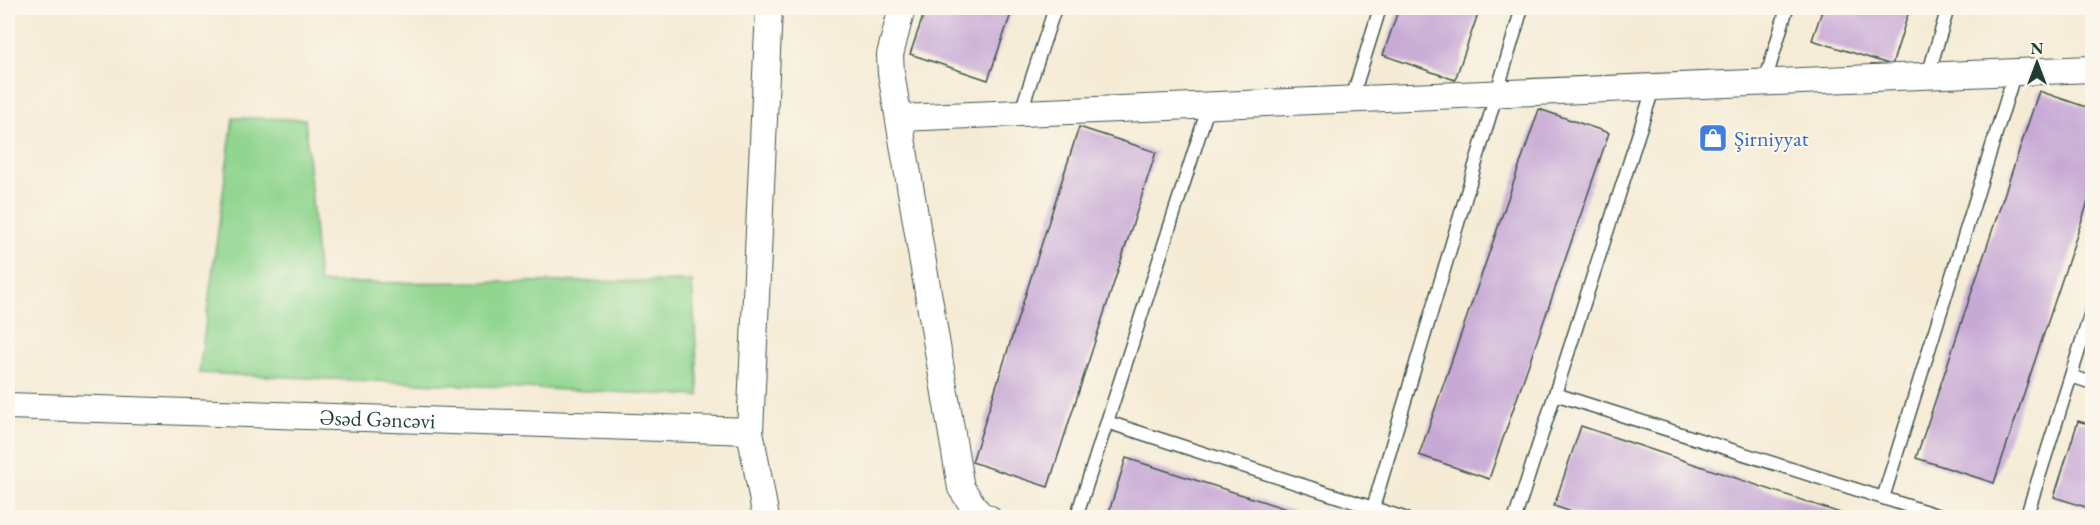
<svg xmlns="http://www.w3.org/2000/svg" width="2100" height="525" font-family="'EB Garamond',serif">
<rect width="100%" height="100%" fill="#fbf7ec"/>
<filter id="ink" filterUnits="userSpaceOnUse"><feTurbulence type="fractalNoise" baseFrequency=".0167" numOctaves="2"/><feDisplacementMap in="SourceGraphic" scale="12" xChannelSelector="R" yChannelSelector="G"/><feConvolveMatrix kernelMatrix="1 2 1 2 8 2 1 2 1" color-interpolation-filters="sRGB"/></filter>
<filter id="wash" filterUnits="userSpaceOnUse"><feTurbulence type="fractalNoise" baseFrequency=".008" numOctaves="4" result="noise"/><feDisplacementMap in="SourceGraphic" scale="24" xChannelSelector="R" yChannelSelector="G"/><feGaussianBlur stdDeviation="1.35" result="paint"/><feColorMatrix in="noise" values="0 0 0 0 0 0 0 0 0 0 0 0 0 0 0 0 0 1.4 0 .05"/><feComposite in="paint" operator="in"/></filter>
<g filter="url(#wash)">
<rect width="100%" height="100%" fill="#f5ebd5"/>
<path fill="#91d690" stroke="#588a62" stroke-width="1.5" d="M233,118L305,119L319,283L692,281L699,396L199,373Z"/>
<g id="blocks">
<path fill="#c7a9d5" d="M926,8H1013L988,80L910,54Z
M1399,8H1480L1455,80L1383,55Z
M1823,8H1910L1892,65L1812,40Z
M2039,91L2092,109V190L1994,483L1916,458Z
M1539,109L1609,133L1489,479L1419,455Z
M1079,127L1156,152L1048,487L972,462Z
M2078,421L2092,425V509L2054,497Z
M1581,426L1852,517V518H1590L1554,506Z
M1126,458L1312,517V518H1107Z"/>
</g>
</g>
<g filter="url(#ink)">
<use href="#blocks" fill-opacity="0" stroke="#3f574c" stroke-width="1.5"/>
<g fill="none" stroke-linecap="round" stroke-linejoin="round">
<g stroke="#3f574c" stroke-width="15">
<path id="service" d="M1928,75L1948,8
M1765,82L1787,8
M1352,98L1380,8
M1021,111L1055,8
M2071,376L2092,383
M1555,394L1946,518
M1107,422L1404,518
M1883,498L2015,72
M1373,508L1522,8
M1076,518L1209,105
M1515,518L1654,86
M2026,518L2092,309"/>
</g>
<g stroke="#3f574c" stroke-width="28">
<g id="minor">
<path d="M902,8L890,55L891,73L961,488L979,514L988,518"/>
<path d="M900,118L2092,69"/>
<path id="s1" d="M8,406L750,431"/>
<path d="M766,518L750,431L769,8"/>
</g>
</g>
<use href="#service" stroke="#fff" stroke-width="12"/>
<use href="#minor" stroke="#fff" stroke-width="26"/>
</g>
</g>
<defs>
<g id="shop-square" transform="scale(1.5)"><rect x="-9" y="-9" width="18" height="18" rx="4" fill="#3f7fe0" stroke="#fbf7ec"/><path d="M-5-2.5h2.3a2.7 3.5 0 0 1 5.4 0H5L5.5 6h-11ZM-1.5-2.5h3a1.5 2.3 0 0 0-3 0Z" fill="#fff"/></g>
</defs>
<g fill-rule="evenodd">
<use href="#shop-square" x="1713" y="138"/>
</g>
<g text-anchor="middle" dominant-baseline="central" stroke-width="4.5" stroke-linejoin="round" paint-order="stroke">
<g font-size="22" fill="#366cbe" stroke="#fbf7ec" text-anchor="start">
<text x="1734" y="138">Şirniyyat</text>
</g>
<g font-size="22" fill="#1f3d34" stroke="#fbf7ec">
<text stroke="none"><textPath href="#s1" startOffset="370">Əsəd Gəncəvi</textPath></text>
</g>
</g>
<rect width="2100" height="525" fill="none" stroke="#fbf7ec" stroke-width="30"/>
<g transform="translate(2037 63)" stroke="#fbf7ec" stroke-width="4.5" paint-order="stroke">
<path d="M0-4.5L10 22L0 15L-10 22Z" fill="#1f3d34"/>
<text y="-9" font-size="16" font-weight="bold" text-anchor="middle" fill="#1f3d34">N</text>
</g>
</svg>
